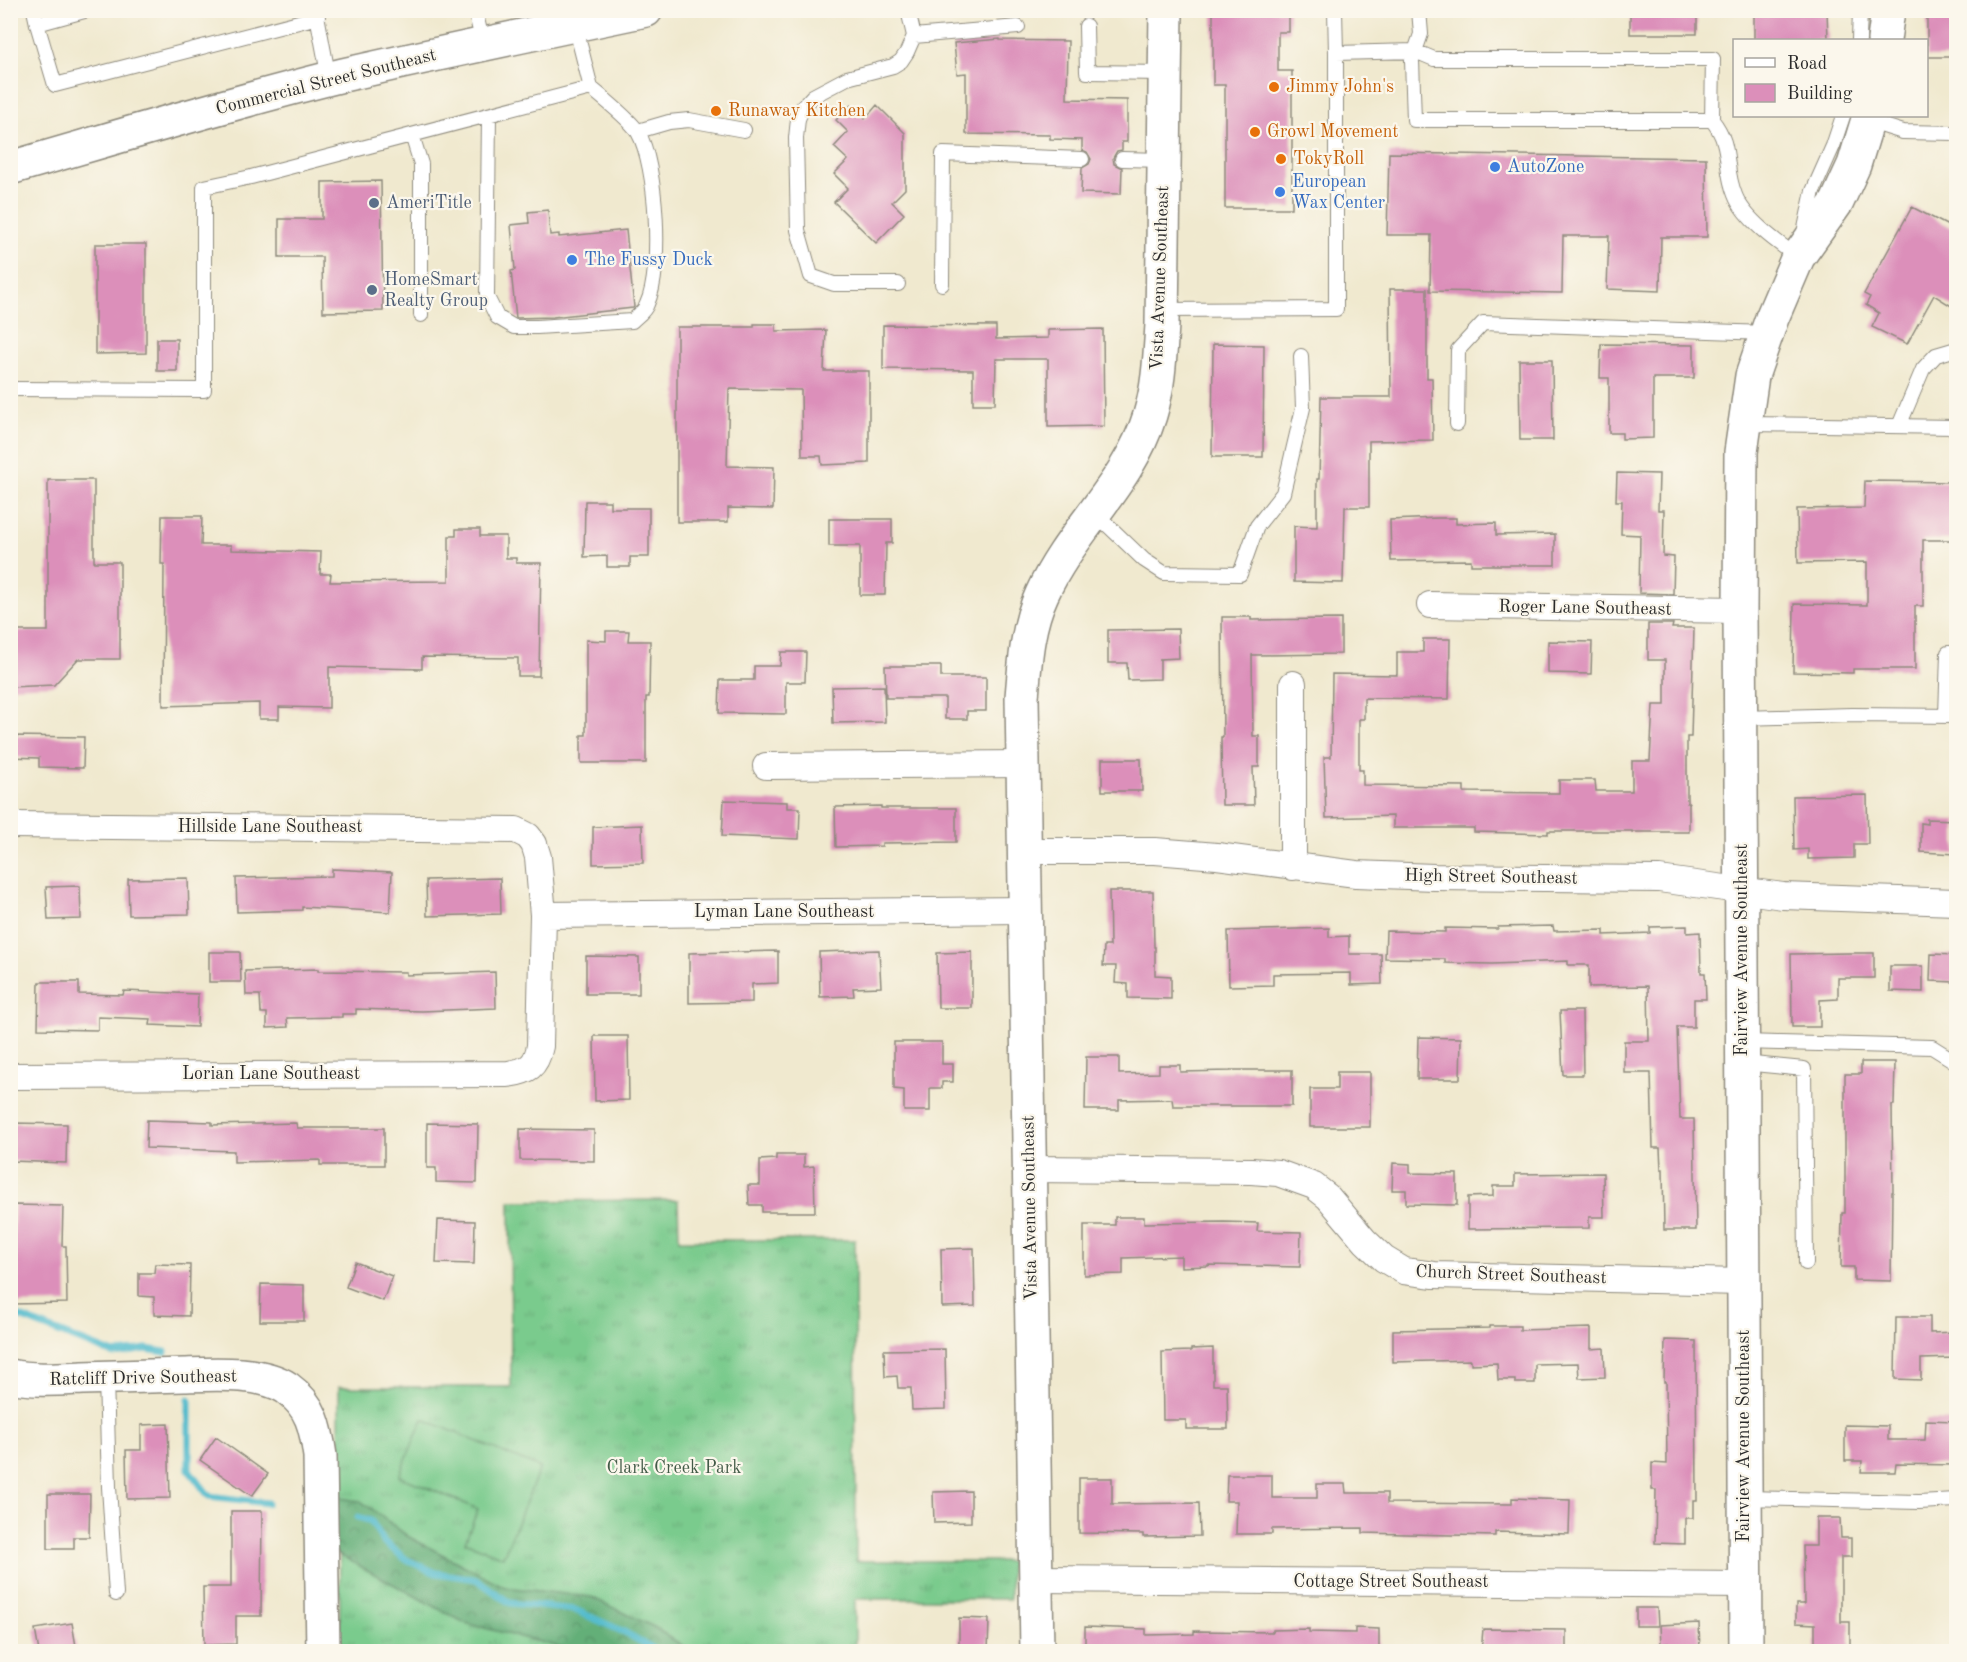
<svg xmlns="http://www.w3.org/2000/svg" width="1967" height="1662" font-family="'Old Standard TT',serif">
<defs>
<pattern id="grass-tufts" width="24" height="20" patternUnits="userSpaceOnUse" patternTransform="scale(1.5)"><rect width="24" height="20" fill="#7acb8d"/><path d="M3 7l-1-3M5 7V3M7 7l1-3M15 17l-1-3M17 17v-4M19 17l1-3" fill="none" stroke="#6aae7a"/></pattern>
<pattern id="forest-crowns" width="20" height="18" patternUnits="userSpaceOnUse" patternTransform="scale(1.5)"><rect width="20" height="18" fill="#63af78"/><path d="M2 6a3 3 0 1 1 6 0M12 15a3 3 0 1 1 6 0" fill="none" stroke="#528f63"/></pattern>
</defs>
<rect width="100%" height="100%" fill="#fbf7ec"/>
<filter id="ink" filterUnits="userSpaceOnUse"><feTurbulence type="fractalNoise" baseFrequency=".0167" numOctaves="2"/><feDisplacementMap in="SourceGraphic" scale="12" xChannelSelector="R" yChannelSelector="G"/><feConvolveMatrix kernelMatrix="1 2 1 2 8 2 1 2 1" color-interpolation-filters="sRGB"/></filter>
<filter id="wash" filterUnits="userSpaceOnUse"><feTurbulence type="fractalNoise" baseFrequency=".008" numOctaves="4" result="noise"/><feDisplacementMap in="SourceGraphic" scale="24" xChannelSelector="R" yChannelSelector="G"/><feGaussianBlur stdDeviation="1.35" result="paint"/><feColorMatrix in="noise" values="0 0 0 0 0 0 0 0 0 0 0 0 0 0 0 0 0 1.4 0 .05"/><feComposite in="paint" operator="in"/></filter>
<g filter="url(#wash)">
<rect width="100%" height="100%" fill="#f0e9cf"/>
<path fill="url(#grass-tufts)" stroke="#527b5c" stroke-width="1.5" d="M678,1200L679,1240H855L856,1561H1010V1599H855V1651H340L339,1387H511L510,1201Z"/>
<path fill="url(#forest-crowns)" stroke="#476d52" stroke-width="1.5" d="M332,1496L362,1502L409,1537L505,1587L591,1597L652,1626L691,1651H575L465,1623L330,1550Z"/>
<path fill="#7acb8d" stroke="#527b5c" stroke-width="1.5" d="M423,1419L540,1468L503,1557L465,1542L478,1509L399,1476Z"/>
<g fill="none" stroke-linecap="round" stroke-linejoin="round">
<path stroke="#4fbacc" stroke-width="7" d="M10,1313L114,1354L146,1349L165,1352
M189,1399V1470L209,1496L267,1503
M358,1517L371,1521L384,1542L407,1560L436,1573L476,1579L510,1603L575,1610L624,1632L659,1652"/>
</g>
<g id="blocks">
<path fill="#dc8fba" d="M1213,10H1289V32H1278V71H1292V208H1225V85H1213Z
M1630,10H1697V34H1630Z
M1754,10H1827L1828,40H1754Z
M1927,10H1956V57H1927Z
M1000,39V40L1068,41L1067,99L1127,100V142H1122V150L1117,151L1113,158L1114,164L1122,168L1121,194L1081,193L1082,168L1089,164L1091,159L1087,152L1082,150V140L1050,139V135L966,134V73L957,74L954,43Z
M851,105L865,119L877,105L905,133V189L892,202L904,214L876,243L834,202L848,188L834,174L848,160L834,147L848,132L836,120Z
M1389,153L1706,158L1707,237H1661L1660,291L1607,289L1609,236H1563L1562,293L1430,291L1431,235H1387Z
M381,181L383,311L323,312L322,257H279V219H322V182Z
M1912,207L1956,230V309L1934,295L1907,344L1872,327L1879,313L1866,305L1870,297L1864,294Z
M548,210L550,235L559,234V237L626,230L634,307L633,308L553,317L516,318L511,271L515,270L511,225L529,223L528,212Z
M95,244H146V353L95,354Z
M1390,289H1427V378H1432L1433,440L1369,441V507H1345L1343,583L1294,582V526L1317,527V479H1319L1321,397H1391Z
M754,324H776V331L826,330L824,371H869V463L822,465L821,456H802L801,390L729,389L727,466L774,467L773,509L728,508V522H677V327H754Z
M883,325L996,326V339L1048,338V330L1103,329L1104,426L1048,427V359H996L995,404H973V370L883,369Z
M157,339H177V371H157Z
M1213,344L1264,345L1263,457H1212Z
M1601,344L1694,345V378H1653V438L1622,439V433H1609V378H1600Z
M1519,360H1552L1553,440H1520Z
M1617,473L1659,474L1658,510H1664L1663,556L1674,557L1673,594L1639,593L1640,535L1621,534L1622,501H1616Z
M48,480H94V562H120V659H78L54,685L10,687V631H48Z
M1865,481L1956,482V540H1923V606H1915V669H1853V673L1793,672L1794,604L1867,605V562L1798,563L1797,509L1864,508Z
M585,501H610V508H649V557H630V567H607V556L584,557Z
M162,516H202L201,545H231V550L321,552L320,574H331L330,582L449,581V536H456V529H480V536H506V558H516V563H541L539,676H518V658L422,657V669L329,667V708L279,707V719H259V703L163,706L164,564H161Z
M1438,518H1456V524L1496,523V535L1555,534V565H1471V560L1391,561L1390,520Z
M829,519H892V543H886L885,595H860V546H829Z
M1222,617H1251V620L1341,619V654L1252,655L1253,736H1259V767H1253L1254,805H1222L1221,737H1223Z
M1648,624H1673L1672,628H1694L1691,737H1687V803H1689V832H1632V831H1548V834L1474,832V828H1393V816L1326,818L1324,757H1331L1332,674L1397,675V652H1423V639H1450L1449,699L1364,698V719H1359V770H1363V785L1464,786V792L1553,793H1559V780H1595L1596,791H1632V761H1650L1653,705H1665V660H1648Z
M1178,629L1179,658L1160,659V679L1128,680L1127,663H1108V630Z
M606,631H629L628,641H650L649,697H646V763H581V735H586V640L606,641Z
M1548,641L1592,642L1591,674L1548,673Z
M781,652H806L805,682H786V714L719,713L720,680H754V666H780Z
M885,666H941V677H986V711H967V719H945V698H886Z
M884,686L885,722L833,723L832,687Z
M10,736L84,737L83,768L39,767V758L10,757Z
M1102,759H1141L1142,791H1102Z
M1867,795L1868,844H1854V858L1808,859V849L1794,850L1793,796Z
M724,800L787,802V808H800L799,839L722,836Z
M881,806V808H956V842L882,843V846L836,847L835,807Z
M1927,819L1956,820V854L1921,852V823L1927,824Z
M642,825L643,863L593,864V827Z
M332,869L392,872L390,912L302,907V910L237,912L236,878L332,876Z
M188,878L189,914L129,915L128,879Z
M500,878L501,914L427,916L426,880Z
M80,886L81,919L48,920L46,887Z
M1109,891H1153L1154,947H1155V975L1171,976V999L1128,998V984L1115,983L1116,966H1103L1104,946H1110Z
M1553,926L1554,931L1604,930V935L1650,933V927L1687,926V933L1700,932L1701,973H1705L1706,999H1694V1027H1677L1680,1119H1694L1696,1230H1664L1663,1169H1661L1660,1148H1653L1651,1073H1624V1041H1649L1648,986L1589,987V965H1568V961L1492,964L1445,963V959L1385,958L1386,931L1445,932V928L1498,929V927Z
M1329,928V937L1349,936V954H1381L1382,984L1351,985V973L1273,974V985L1229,986L1228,931Z
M879,950L881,987L853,988L854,996L820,997L819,952Z
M778,951V983L752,984V1002L689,1003V953Z
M209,952H240L241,982H209Z
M972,952V1008H938L937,953Z
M1849,953H1874V978H1838V999L1820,1000V1027H1792L1791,954Z
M1931,954L1956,955V982L1930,981Z
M586,956L639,957V994H586Z
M1890,966H1923V992L1890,991Z
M318,969V971L406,972V975L495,972L496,1008L422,1011L356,1009V1014H342V1017L287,1018L288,1027L267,1028V1013H261L260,995H246L245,971Z
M39,982H79V994L123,995L124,991L198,994L197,1027L150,1025L151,1019L98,1017V1030L38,1029Z
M1560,1011H1582L1583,1075H1563Z
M594,1036H628L629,1100L595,1101Z
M1418,1037L1461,1038L1460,1079H1417Z
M894,1042H942V1064H953V1082H942V1088H930V1111H904V1090L894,1089Z
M1086,1057H1119V1074L1159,1073V1065H1180V1072L1231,1071V1070H1292V1106H1173L1172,1099L1119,1100V1110H1085Z
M1861,1062H1895L1894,1105H1892L1893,1192H1892L1891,1281L1854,1280V1267H1841L1842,1213H1845V1074H1861Z
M1337,1072H1370V1127H1310V1089H1337Z
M147,1120L212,1122V1125L296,1123L297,1128H384V1165H320V1160L234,1162V1151L146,1148Z
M12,1123L67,1124L66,1163L11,1161Z
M427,1123L478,1124L477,1183L436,1182V1168H427Z
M520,1129L594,1130V1161L520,1160Z
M776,1155H804V1167L814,1166L815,1212H762V1205H749L748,1185H760V1160L776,1159Z
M1393,1163L1410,1164V1173L1457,1174V1205L1406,1204V1190H1392Z
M1603,1173L1604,1217H1589V1228L1468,1229V1197L1493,1196V1186H1515V1174Z
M14,1205L63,1206L62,1246H66L67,1303L12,1304L11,1247H13Z
M1115,1217H1144V1223L1224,1222L1258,1223L1257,1231L1301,1232L1300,1267L1208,1265V1266L1181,1267V1256L1123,1258V1274L1084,1275V1225H1115Z
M438,1220L475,1221L474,1264L436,1263Z
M974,1248L975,1306L942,1307L941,1249Z
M355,1262L392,1276L383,1301L346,1287Z
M155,1264L190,1265L189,1316L154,1315V1297L139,1296V1273H154Z
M261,1284L304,1285V1321H260Z
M1896,1317H1930V1333L1956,1332V1358L1921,1359V1380L1895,1379Z
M1490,1326H1520V1330L1591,1328V1349L1604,1348L1605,1377L1579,1378L1578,1363L1535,1364V1383H1515V1380H1498L1497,1363L1471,1364V1360L1393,1362V1330L1490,1328Z
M1665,1340L1696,1341L1697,1501H1693V1518H1685V1544L1655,1543L1656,1490H1652V1463L1667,1464L1666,1382H1664Z
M1213,1348V1385H1227L1228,1429H1186V1420H1163L1162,1352L1191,1351V1349Z
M945,1349L946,1409L912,1410L911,1388H898L897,1376L885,1377L884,1350Z
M1926,1420L1956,1421V1465L1896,1464L1895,1472H1861L1862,1461H1845V1425L1888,1426V1440H1925Z
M168,1424L170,1498L127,1499L126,1450H141V1425Z
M216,1437L268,1474L252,1496L200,1460Z
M1227,1475H1272V1498H1317V1484H1345L1346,1493H1387V1503L1512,1504V1498L1570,1500L1569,1534L1495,1532V1536L1363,1533V1528L1272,1529V1534H1236L1237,1501H1226Z
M1079,1478H1112V1504L1199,1503L1200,1536L1143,1537V1534L1079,1533Z
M971,1491V1522L934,1523L933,1492Z
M48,1494H90L89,1537H74V1549H48Z
M231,1511H262L261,1616H236V1644L204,1645L203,1587H231Z
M1816,1518H1840L1841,1538H1851V1557H1841V1622H1850V1652H1815V1624L1796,1623V1604H1804L1803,1546H1816Z
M1636,1608H1657L1658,1626H1636Z
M959,1618L989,1619L988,1652H959Z
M72,1623L77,1652H39L35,1629Z
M1699,1623L1700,1652H1670L1669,1643L1661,1644L1660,1625Z
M1085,1627L1146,1629V1635L1194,1634V1631L1273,1632V1630L1309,1629V1632L1355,1633V1628L1379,1629V1652H1085Z
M1483,1629L1566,1630V1652H1481Z"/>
</g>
</g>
<g filter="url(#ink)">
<use href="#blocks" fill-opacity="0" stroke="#8e8a7d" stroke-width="1.5"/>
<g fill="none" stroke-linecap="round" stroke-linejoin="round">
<g stroke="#8e8a7d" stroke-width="16">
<path id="service" d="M34,10L37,24L88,10
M316,10L329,79
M475,10L483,44
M1335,10L1336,53
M1419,10L1421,34L1412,60L1414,120H1712
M37,24L55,85L318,17
M1086,26L1087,72L1165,73
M914,36L1018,27
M1859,40L1860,10
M489,115L487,297L497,317L514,327H537L632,321C637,316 645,311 647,304C663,270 657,165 638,132C632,122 602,97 591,88
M1868,121L1903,132L1956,133
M638,131L669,122L689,120L744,130
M412,135L421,164V315
M1122,159L1164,160
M1804,233L1813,191L1833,146L1843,116
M898,284H834L811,276L798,230L796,138L798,119L803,107L813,96L847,78L893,66L901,61L907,52L914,36L908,10
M942,284L943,154L1082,159
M1162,310L1336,309V53L1415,51L1434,59H1713L1712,120C1733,146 1723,166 1735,195C1744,219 1778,243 1798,257
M10,389L204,390V187L251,177L591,88L575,25
M1457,424L1458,350L1483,323L1766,333
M1745,424L1956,427
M1899,426L1923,369L1936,355L1953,350L1956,352
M1095,513L1144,560L1164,573L1240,574L1257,526L1283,493L1303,408L1301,356
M1946,716L1948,653H1956
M1741,718L1852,715L1956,716
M1743,1042L1932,1047L1956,1062
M1743,1063L1804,1069L1806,1263
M106,1378L109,1487L116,1594
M1745,1498L1919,1502L1956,1500"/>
</g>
<g stroke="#8e8a7d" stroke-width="28">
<path id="minor" d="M1430,605L1740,610
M1293,684V867
M766,766L1024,764
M10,825L516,830L528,836L534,844L538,857L543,915L540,1046C536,1067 528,1071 508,1074L10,1076
M1025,851H1155L1217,856L1356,874L1434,877L1659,879L1783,896L1956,902
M543,915L1026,910
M1029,1169L1251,1171L1278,1173L1314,1186L1328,1197L1365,1241L1384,1259L1404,1271L1434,1275L1743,1282
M1037,1579L1745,1585"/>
</g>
<g stroke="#8e8a7d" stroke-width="36">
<path id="tertiary" d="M10,1376C34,1381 59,1379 83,1378C117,1377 150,1376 184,1375C214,1374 261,1371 287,1388C312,1406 316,1428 320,1456L323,1652"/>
</g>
<g stroke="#8e8a7d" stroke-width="36">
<path id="secondary" d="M1884,40L1888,10
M1037,1652L1022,697C1025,662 1027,626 1042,594C1071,530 1129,484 1150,415C1159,386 1160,354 1162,325L1166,10
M1746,1652L1740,610L1741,452L1752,376L1772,318L1798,257L1837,202L1854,165L1869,116"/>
</g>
<g stroke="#8e8a7d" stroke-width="36">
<path id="primary" d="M10,168C121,136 232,102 343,75C444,52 545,31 646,10"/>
</g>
<use href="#service" stroke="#fff" stroke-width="14"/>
<use href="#minor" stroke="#fff" stroke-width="26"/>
<use href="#tertiary" stroke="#fff" stroke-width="33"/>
<use href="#secondary" stroke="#fff" stroke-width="33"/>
<use href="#primary" stroke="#fff" stroke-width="33"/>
</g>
</g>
<g fill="#e8710a" stroke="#fbf7ec" stroke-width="2">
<circle cx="1274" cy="87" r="6"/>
<circle cx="716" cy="111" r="6"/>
<circle cx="1255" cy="132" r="6"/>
<circle cx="1281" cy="159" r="6"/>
</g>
<g fill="#3f7fe0" stroke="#fbf7ec" stroke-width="2">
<circle cx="1495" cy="167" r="6"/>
<circle cx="1280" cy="192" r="6"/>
<circle cx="572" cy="260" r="6"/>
</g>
<g fill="#5c6f8a" stroke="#fbf7ec" stroke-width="2">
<circle cx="374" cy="203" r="6"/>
<circle cx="372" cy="290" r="6"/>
</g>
<g text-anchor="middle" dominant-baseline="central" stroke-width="4.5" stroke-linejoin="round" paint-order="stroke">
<g font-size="18" fill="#2b2b2b" stroke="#fbf7ec">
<text transform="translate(326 82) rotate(-14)">Commercial Street Southeast</text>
<text transform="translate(1160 278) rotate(-88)">Vista Avenue Southeast</text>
<text transform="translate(1585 608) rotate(1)">Roger Lane Southeast</text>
<text x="270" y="827">Hillside Lane Southeast</text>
<text transform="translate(1491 877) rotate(1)">High Street Southeast</text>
<text x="784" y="912">Lyman Lane Southeast</text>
<text transform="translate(1742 950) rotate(-90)">Fairview Avenue Southeast</text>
<text x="271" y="1074">Lorian Lane Southeast</text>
<text transform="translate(1030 1208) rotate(-91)">Vista Avenue Southeast</text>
<text transform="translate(1511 1275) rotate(2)">Church Street Southeast</text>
<text transform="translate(143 1378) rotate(-1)">Ratcliff Drive Southeast</text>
<text transform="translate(1744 1436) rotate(-90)">Fairview Avenue Southeast</text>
<text x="1391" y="1582">Cottage Street Southeast</text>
</g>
<g font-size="18" fill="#c56008" stroke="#fbf7ec" text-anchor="start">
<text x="1286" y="87">Jimmy John's</text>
<text x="728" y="111">Runaway Kitchen</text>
<text x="1267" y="132">Growl Movement</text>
<text x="1293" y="159">TokyRoll</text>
</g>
<g font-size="18" fill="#366cbe" stroke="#fbf7ec" text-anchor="start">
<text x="1507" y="167">AutoZone</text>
<text x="1292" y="182">European<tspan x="1292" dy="21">Wax Center</tspan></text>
<text x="584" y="260">The Fussy Duck</text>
</g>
<g font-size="18" fill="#4e5e75" stroke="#fbf7ec" text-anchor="start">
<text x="386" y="203">AmeriTitle</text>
<text x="384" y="280">HomeSmart<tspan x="384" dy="21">Realty Group</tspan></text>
</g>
<g font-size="18" fill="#435b48" stroke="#fbf7ec">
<text x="674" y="1468">Clark Creek Park</text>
</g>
</g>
<rect width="1967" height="1662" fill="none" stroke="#fbf7ec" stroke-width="36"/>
<rect x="1733" y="39" width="195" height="78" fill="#fbf7ec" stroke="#a8a59f" stroke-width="1.5"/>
<rect x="1745" y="58" width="30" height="9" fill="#ffffff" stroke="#a8a59f" stroke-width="1.5"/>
<text x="1787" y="69" font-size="18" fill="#2b2b2b">Road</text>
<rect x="1745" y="84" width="30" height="18" fill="#dc8fba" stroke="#a8a59f" stroke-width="1.5"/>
<text x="1787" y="99" font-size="18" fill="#2b2b2b">Building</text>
</svg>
